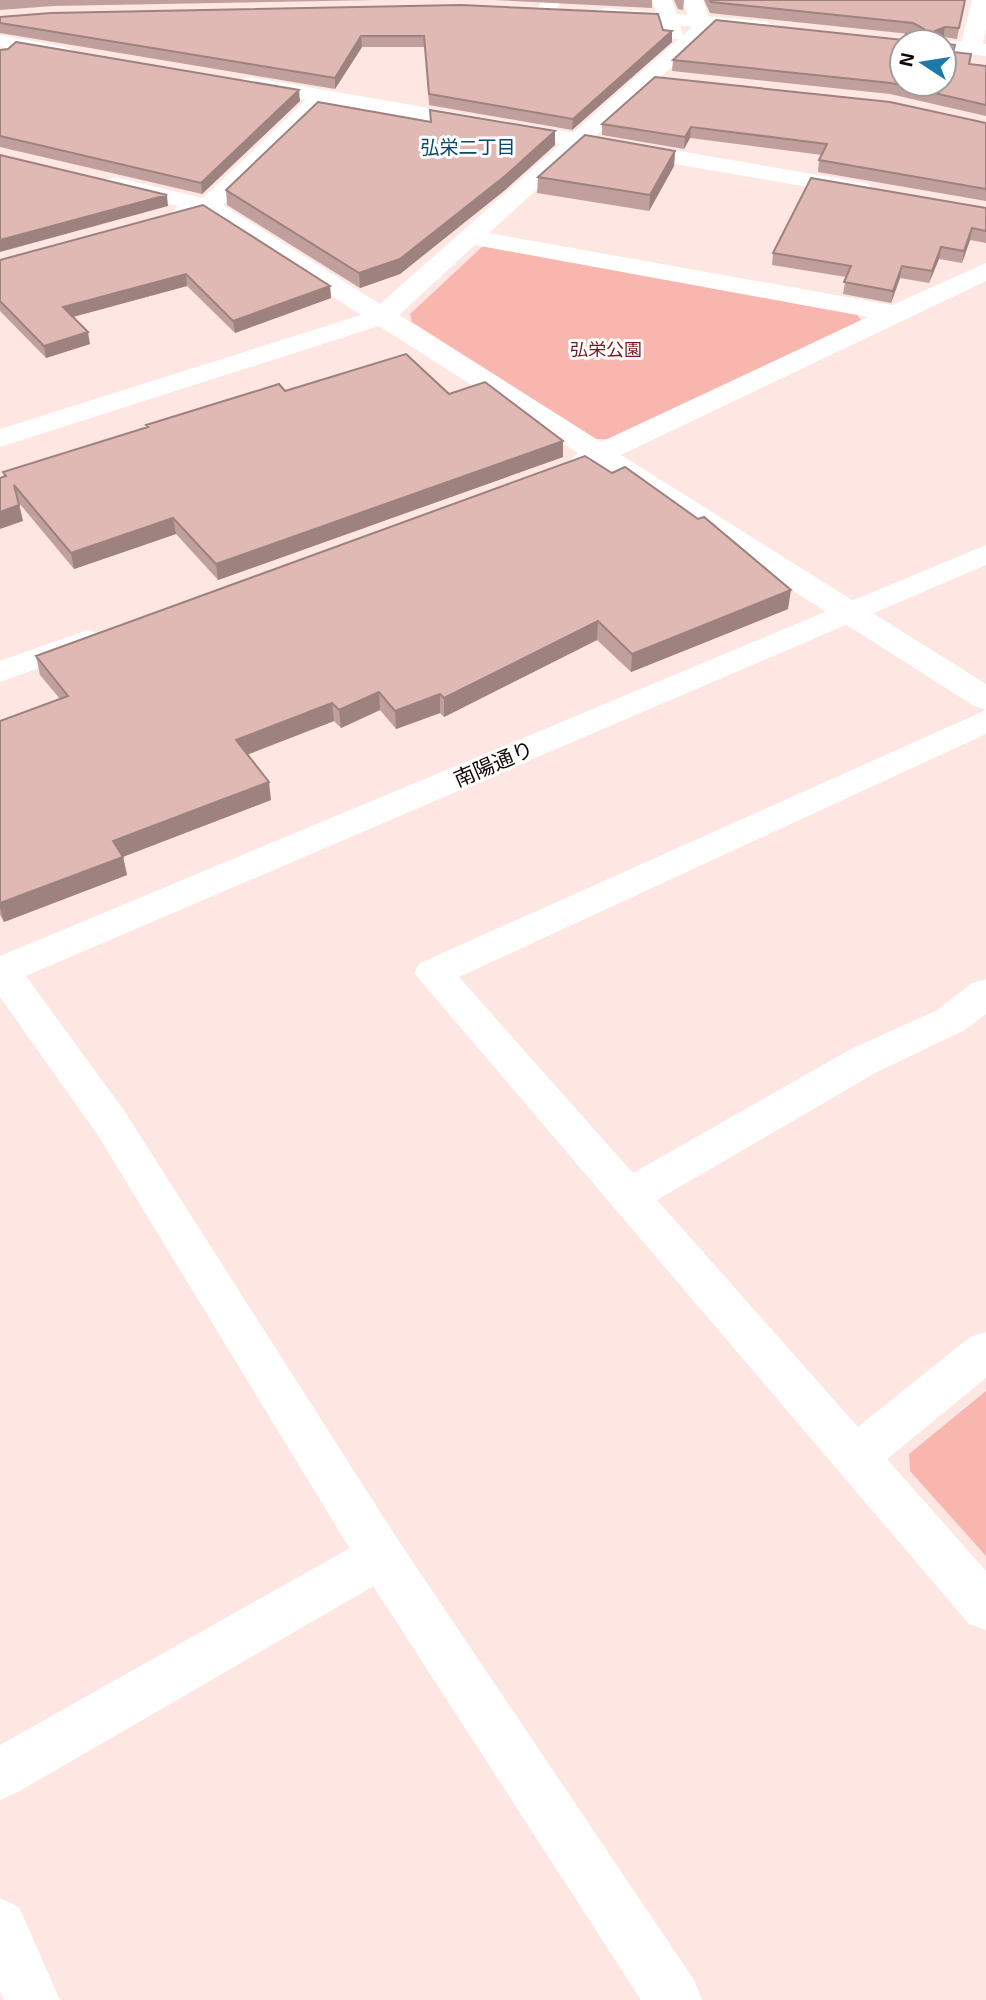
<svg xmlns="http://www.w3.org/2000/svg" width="986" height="2000" font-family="'Exo 2','Noto Sans JP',sans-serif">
<rect width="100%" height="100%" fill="#fee6e3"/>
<path fill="#f9b6ae" d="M494,246L856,312L861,320L611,439H596L412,322L410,314L482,247Z
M986,1391V1556L910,1471L909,1454Z"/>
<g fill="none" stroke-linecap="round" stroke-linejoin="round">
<path fill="#fff" fill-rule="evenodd" d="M652,0H672L683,34L680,39H664Z"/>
<path fill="#fff" fill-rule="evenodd" d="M541,0H561L554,15L547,17L537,11Z
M683,0H703L713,29L709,33L489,233L892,305L986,263V281L621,455L986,684V710L974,706L597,466L582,471L572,468L568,462L578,453L379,326L0,447V429L361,315L204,214L184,219L175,217L172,212L178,206L107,189L103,184L107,179L115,177L203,198L314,92H330L333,97L330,102L223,205L380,304L691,28ZM475,245L868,317L601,442L399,315Z
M972,0H986V29L982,48L971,54L960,48Z
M87,630L98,633L103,640L98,647L0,682V661Z
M986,710V734L459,977L633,1173L849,1050L937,1010L972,983L986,979V1014L965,1030L877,1072L657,1200L858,1427L970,1337L986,1332V1378L887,1459L986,1571V1630L969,1624L414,973L420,963Z
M381,1533L398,1540L405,1556L398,1572L18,1792L0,1800V1745L364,1540Z
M0,1898L19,1907L60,2000H4L0,1991Z"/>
<path fill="#fff" fill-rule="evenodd" d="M605,8L765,21L776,27L765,33L598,18L595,14L598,10Z
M944,40L986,44V56L944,52V42H936Z
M986,545V565L26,976L125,1112L398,1540L694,1980L702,2000H641L364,1572L97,1134L0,997V956Z"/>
<path fill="#fff" fill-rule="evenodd" d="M0,35L66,47L77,53L66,59L0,47Z
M250,77L860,182L868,184L872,189L868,194L860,196L242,89L239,84L242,79Z"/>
</g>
<path fill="#c19f9c" d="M0,0H378L53,6L0,10Z
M494,0H652V8Z
M674,0H684L683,10L678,9Z
M704,0H965L957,39L943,37L944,42L954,52L969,64L986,66V116L890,94L672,71L673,60L903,40L910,34L710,13Z
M0,17L663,30L672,42L572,130L429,105L425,47H362L335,89L0,33Z
M0,50L300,101L202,194L0,147Z
M430,110L555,145L505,190L400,274L360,288L227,205L226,190L430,122Z
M986,123V201L818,172L819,160L822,155L690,138L684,149L602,135V124Z
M675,151L674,166L649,211L537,193L538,177Z
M986,208V243L970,240L962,263L939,259L929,283L900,278L891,303L843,294L846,277L772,265L773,253Z
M0,260L330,286L331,298L235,333L187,286L73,317L90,344L46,358L0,311Z
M285,391L449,394L563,457L218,580L176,534L74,569L19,503L23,521L4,477L3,472L146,428V425Z
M788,609L631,672L597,640L444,717L440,713L396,729L380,710L341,728L334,721L247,755L271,800L123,857L127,875L4,922L0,915V721L60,699L40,675L36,656Z"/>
<path fill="#9d827f" d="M945,27L943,37L935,31Z
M672,31V42L572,130L573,119Z
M361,36L362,47L335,89V78Z
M299,90L300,101L202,194L201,183Z
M691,127L690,138L684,149L685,137Z
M555,131V145L505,190L400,274L360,288L359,273Z
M675,151L674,166L649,211L650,195Z
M167,195L168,206L0,252V240Z
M972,228L970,240L962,263L964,251Z
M941,247L939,259L929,283L932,271Z
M902,266L900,278L891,303L893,291Z
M186,274L187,286L65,319L63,307Z
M330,286L331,298L235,333L233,321Z
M88,332L90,344L46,358L44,346Z
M563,441V457L218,580L216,564Z
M19,505L23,521L0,529V512Z
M173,518L176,534L74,569L71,553Z
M791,590L788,609L631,672L632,654Z
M598,621L597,640L444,717V698Z
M379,692L380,710L341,728L339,710Z
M440,694V713L396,729L395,711Z
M332,703L334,721L238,758L236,740Z
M269,782L271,800L117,859L113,841Z
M123,857L127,875L4,922L0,908V903Z"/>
<path fill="#e0b9b5" stroke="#9d827f" stroke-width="2" d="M710,0H965L959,28L945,27L935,31L943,34L944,42H902V84H944V43L955,45L953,52L971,54L969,64L986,66V105L891,83L673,60L716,20L903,40L906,34L925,33L924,29L913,23L711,2Z
M461,5L658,14L663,30L672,31L573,119L429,94L424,36H361L335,78L0,23V17L51,13Z
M16,42L299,90L201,183L0,136V50L8,49Z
M655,77L890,102L986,123V189L819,160L827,144L691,127L685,137L602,124Z
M318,102L431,122L430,110L555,131L505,176L400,259L359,273L226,190Z
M585,135L675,151L650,195L538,177Z
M0,155L167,195L0,240Z
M811,178L986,208V231L972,228L964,251L941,247L932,271L902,266L893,291L844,282L851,266L773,253Z
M203,205L330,286L233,321L186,274L63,307L88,332L44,346L0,301V260Z
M406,354L449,394L485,382L563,441L216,564L173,518L71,553L14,485L19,505L0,512V478L6,476L3,472L148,427L146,425L279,384L285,391Z
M585,456L612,473L625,467L698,519L704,517L791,590L632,654L598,621L444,698L440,694L395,711L379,692L339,710L332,703L236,740L269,782L113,841L123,857L0,903V721L68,696L36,656Z"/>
<g text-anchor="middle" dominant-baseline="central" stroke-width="6" stroke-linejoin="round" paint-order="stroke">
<g font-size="18" fill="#751918" stroke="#fff">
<text x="606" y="349">弘栄公園</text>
</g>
<g font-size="19" fill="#064968" stroke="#fff">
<text x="468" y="146">弘栄二丁目</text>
</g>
<g font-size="21" fill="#140807" stroke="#fff">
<text transform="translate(493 763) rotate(-23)">南陽通り</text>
</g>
</g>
<g transform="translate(923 63) rotate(282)"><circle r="33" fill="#ffffff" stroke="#a19c9c" stroke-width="2"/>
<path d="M0-5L12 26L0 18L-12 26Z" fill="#1d79a7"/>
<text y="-10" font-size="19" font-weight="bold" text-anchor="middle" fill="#140807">N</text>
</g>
</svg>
